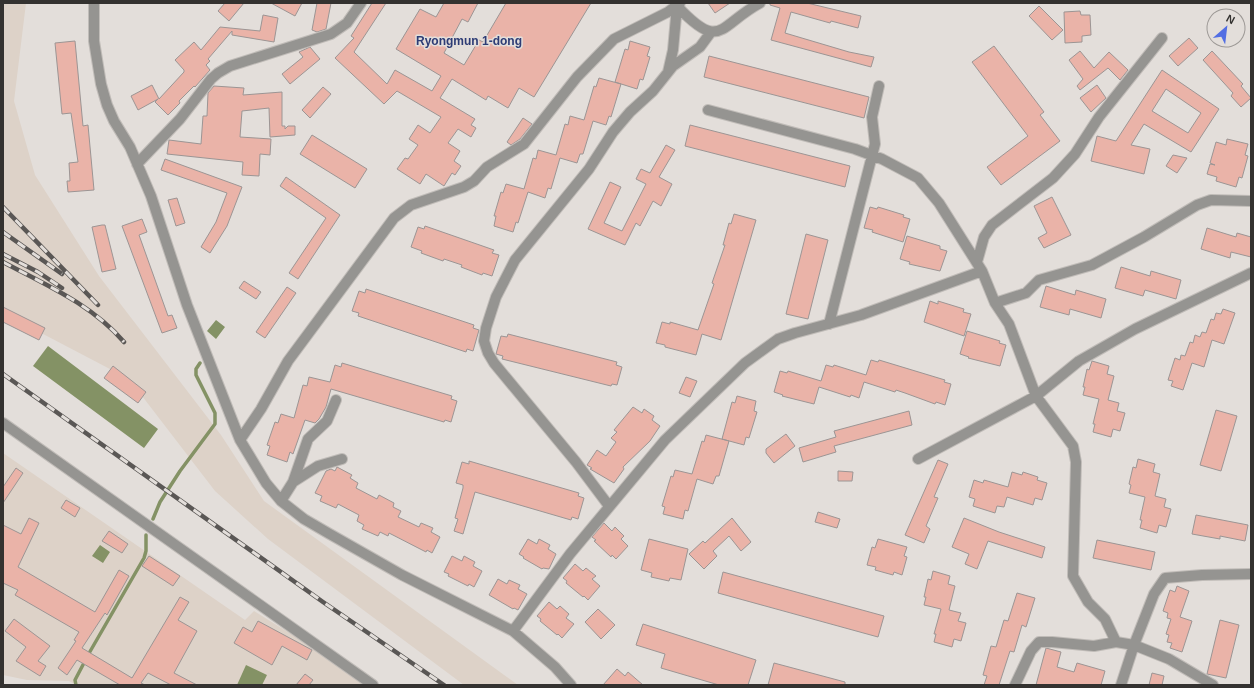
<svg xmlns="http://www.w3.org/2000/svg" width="1254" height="688" font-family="Arial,sans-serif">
<rect width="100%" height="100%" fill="#e3deda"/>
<path fill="#ddd2c8" d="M3,3H26L14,101L35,175L99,276L221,435L264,501L518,685H464L268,539L215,491L129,379L3,313Z
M3,453L245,620L254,611L315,649L365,685H76L69,681L27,680L3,675Z"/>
<path fill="#849265" d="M216,320L225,327L216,339L207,331Z
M48,346L158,429L144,448L33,366Z
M100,545L110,552L103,563L92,556Z
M246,665L267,675L262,685H237Z"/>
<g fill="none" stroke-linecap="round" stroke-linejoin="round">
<path stroke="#849265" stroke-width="3.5" d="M153,519L160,502L180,471L215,424V413L196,375V369L200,363
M88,655L144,558L146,551V535
M76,685L75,680L85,661"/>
</g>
<path fill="#eab3a8" stroke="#9c9594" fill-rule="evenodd" d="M225,3H244L229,21L218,11Z
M271,3H302L295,16Z
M317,3H331L326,29L317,32L312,30Z
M372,3H386L354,52L387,84L395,70L432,91L441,76L396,49L420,9L436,17L444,3H478L468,22L462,19L444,53L464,65L479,40L483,42L506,3H591L534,97L519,88L508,108L488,96L486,100L452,79L440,98L475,119L471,125L476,128L471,137L458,129L448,143L460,151L454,161L461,166L455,175L452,173L444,186L426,174L420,184L397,169L405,158L408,159L418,145L409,139L418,125L430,133L441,117L397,91L384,104L335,58L354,38L351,36Z
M708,3H730L715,13Z
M770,3H807L861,16L858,28L831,21L830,23L791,12L785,33L849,52L874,57L871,67L771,40L780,8L770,5Z
M1039,6L1063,30L1052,40L1029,16Z
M1080,11L1081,15H1090L1091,35L1082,36V42L1065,43L1064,12Z
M263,15L278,18L274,42L232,35V31L208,59L210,61L206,65L210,70L195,87L194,86L179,101L180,103L168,115L155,102L158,99L138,110L131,96L152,85L159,99L184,72V70L175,60L194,42L201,50L220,27L260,31Z
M1189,38L1198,48L1178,66L1169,56Z
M75,41L83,126L88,125L94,190L68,192L67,181H70L69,163L78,162L71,113L62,114L55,43Z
M630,41L650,47L647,56L650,57L643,80L640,79L637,89L615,82L625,49L628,50Z
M994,46L1044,112L1040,115L1060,141L1001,185L987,167L1028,136L972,62Z
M310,47L320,59L290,84L282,74L303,57L299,52Z
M1080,51L1094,68L1109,52L1128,70L1120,80L1108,68L1080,90L1077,86L1083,79L1069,60Z
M1212,51L1243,84L1241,86L1251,98L1241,107L1231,96L1233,93L1203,60Z
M709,56L869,97L864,118L704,77Z
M1162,70L1219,109L1191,152L1144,124L1131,145L1150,149L1144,174L1091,161L1097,136L1116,141ZM1166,89L1201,113L1188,133L1152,111Z
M599,78L621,84L611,117L609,116L606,125L593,121L583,154H580L577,163L560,158L551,189L548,188L545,198L528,192L518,223L516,222L513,232L494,226L496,216H494L501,192L503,193L506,184L524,189L533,158L536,159L538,150L556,155L565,124L568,125L570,116L584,120L594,86L596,87Z
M1097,85L1106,98L1091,112L1080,98Z
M214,86L244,88L243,95L282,92V126H285V129L288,126H295V135L270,137L269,108L242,111L240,137L271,139L270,155L260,154L259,176L242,175L243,162L167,154L169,140L201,144L203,116H207L208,93Z
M323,87L331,94L310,118L302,110Z
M523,118L532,124L520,139L511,145L507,142Z
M690,125L850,166L845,187L685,146Z
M312,135L367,169L355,188L300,154Z
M1227,139L1248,144L1245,155L1248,156L1242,178L1239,177L1236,187L1216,181L1217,177L1207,174L1210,164L1215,165L1210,163L1216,142L1226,145Z
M666,145L675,150L659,177L672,184L661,206L653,201L640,226L636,223L625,245L588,229L610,182L621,187L604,223L622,231L646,184L636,179L641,169L650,173Z
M1173,155L1187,158L1177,173L1166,166Z
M165,159L242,187L227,226L210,253L201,247L216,222L227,193L161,170Z
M286,177L340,215L298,279L289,273L326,218L280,186Z
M1052,197L1071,235L1044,248L1038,238L1047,233L1034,206Z
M177,198L185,223L176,226L168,200Z
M870,207L877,209L878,207L904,215L903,217L910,219L903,242L872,232L873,230L864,228Z
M734,214L756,220L721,340L702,334L696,355L665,347V345L656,343L662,322L670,324V322L698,330L714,284L712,283L725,245H723L729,223L731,224Z
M142,219L147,232L139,235L168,316L172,315L177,328L162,333L122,226Z
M102,225H105L116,269L102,272L92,227Z
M425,226L494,250L492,253L499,255L492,276L483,273L482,275L461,267L462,265L444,259L443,261L421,253L422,251L411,247L418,227L424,229Z
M1207,228L1236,237L1237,233L1251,237V257L1231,252L1230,258L1201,249Z
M806,234L828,240L808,319L786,314Z
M907,236L940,246V249L947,251L940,271L909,264L910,262L900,259Z
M1121,267L1150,276L1151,271L1181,280L1176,299L1145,290L1143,296L1115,288Z
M244,281L261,292L256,299L239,288Z
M1046,286L1075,295L1076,290L1106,299L1101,318L1070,309L1069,315L1040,307Z
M287,287L296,293L265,338L256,332Z
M366,289L474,325L473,328L479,330L473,351L467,349L466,352L358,316L359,313L352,311L359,291L365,293Z
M930,301L938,304V301L964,309L963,312L971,314L964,336L924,322Z
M3,307L45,328L39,340L3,322Z
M1223,309L1235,313L1224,344L1212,340L1204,367L1192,363L1183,390L1171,386L1173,381L1168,380L1175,358L1180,360L1181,355L1185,356L1190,342L1193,343L1195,335L1200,337L1202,332L1206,333L1211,319L1214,320L1216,313L1221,314Z
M967,331L1000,341L999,343L1006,345L1000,366L968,358L969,357L960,354Z
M508,334L617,362L616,365L622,367L617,385L612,384L611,386L502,359L503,356L496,354L501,336L507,337Z
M871,360L878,362L879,360L945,380L944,382L951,384L945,405L936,402L935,404L905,393L896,390L895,392L864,382L859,398L851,395L850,397L819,387L814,404L782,396L783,395L774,392L780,371L787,373L788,371L821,381L826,365L833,367L834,365L866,375Z
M1092,361L1109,366L1107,374L1114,376L1108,400L1119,403L1117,411L1125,413L1120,431L1113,429L1111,437L1093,432L1095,424H1093L1099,399L1083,395L1085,387H1083L1087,369L1089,370Z
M342,363L452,396L451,399L457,401L451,422L445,420L444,422L331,389L326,407L319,419L315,423L305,420L293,454L290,452L287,462L267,455L270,446L267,445L275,422L278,423L281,414L294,418L303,385L307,386L309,377L330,382L335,365L341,367Z
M113,366L146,392L138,403L104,378Z
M686,377L697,381L690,397L679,393Z
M737,396L756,401L754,411L757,412L749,438L746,437L744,445L722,439L732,402L735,403Z
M633,407L642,413L644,409L654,416L652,420L660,426L650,441L623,467L624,469L614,483L590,469L592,468L587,465L597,450L606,456L616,442L611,438L617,432L614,430Z
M1216,410L1237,416L1221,471L1200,465Z
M909,411L912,425L834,446L836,452L803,462L799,448L836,437L834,431Z
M786,434L795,446L774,463L766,453V449Z
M706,435L729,441L719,476H716L713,484L697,479L688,511L685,510L683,519L663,514L665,507L662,506L671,476L673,477L675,470L692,474L702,441L704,442Z
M1138,459L1155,464L1153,472L1160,474L1155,496L1166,499L1164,507L1171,509L1166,527L1159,525L1157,533L1140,528L1142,520H1140L1145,497L1129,493L1131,485L1129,484L1133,467L1136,468Z
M938,460L948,464L934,497L938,498L926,526L930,529L924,543L905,535Z
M469,461L579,493L578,496L584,498L578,519L572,517L571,520L475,492L463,534L454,531L458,519L455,518L463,488V485L456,483L462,462L469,464Z
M337,467L352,475L350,478L358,483L356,488L377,499L379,495L394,503L393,507L401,511L398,517L419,527L421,523L433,528L431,532L440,537L432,553L427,550L426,552L389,533L388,536L380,532L378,536L362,529L364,525L357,521L359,515L338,504L336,508L320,501L322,496L315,493L326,471L331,469L335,471Z
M16,468L23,473L3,503V487Z
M838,471L853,472L852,481H838Z
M1012,472L1022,475L1023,472L1038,477L1037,480L1047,483L1042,500L1035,498L1033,505L1007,497L1004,507L997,506L995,513L973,506L975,499L969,497L974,480L983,483L984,480L1008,487Z
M66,500L80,508L75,517L61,508Z
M818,512L840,519L837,528L815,522Z
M1196,515L1248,525L1245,541L1220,536V539L1192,534Z
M29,518L39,523L18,567L95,612L119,570L129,576L107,615L105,613L82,648L132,678L180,597L189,602L178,620L197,631L174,673L197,685H171L148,673L141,683L145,685H120L77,660L67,675L58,668L76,641L74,640L79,632L15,595L18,590L3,583V525L21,534Z
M732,518L751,542L741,551L729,536L713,551L717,556L704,569L689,554L703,541L705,543Z
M964,518L999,532L1045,547L1042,558L988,541L977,569L965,564L969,554L952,547Z
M604,523L612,531L615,527L624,536L621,539L628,546L616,559L612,555L611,557L594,541L596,540L592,537Z
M109,531L128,544L122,553L102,541Z
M528,539L537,544L539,539L550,545L548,549L556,554L549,569L543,568L542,569L523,558L524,557L519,554Z
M649,539L688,549L681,580L670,578L669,581L651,577L652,573L641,570Z
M878,539L907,547L904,556L907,557L902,575L894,572L893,575L875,570L876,567L867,565L872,547L875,548Z
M1097,540L1155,552L1151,570L1093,558Z
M149,556L180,576L173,586L142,566Z
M452,556L462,561L464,556L475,562L473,566L482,571L474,587L469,584L468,586L448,576L449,574L444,572Z
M575,564L583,571L586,568L596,576L592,579L600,586L588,600L584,596L583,597L566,583L567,581L563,578Z
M933,571L950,576L948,584L955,586L949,610L961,613L958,621L966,623L961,641L954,639L952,647L934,642L936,634H934L941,609L924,605L926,597H924L928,579L931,580Z
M723,572L884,616L878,637L718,593Z
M498,579L507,584L509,580L520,585L518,589L527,594L518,610L514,608L513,609L489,595Z
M1177,586L1189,591L1180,617L1192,621L1182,652L1170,648L1172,643L1167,642L1169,635L1166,634L1171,619L1167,618L1168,613L1163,611L1170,590L1175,592Z
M1017,593L1035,598L1026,627L1022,625L1014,652L1010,651L999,685H984L987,676L983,675L991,646L996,647L1004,620L1008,621Z
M549,602L557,609L560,606L569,614L566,618L574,624L562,638L558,634L557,635L540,621L541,619L537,616Z
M598,609L615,625L601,639L585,622Z
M14,619L50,646L38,661L46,666L40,676L16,661L26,647L5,631Z
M1220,620L1239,625L1226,678L1207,674Z
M258,621L312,650L307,660L282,646L272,665L234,643L243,627L252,632Z
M643,624L756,660L748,685H719L661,668L665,654L636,645Z
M1046,648L1061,652L1057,667L1074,672L1077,663L1105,671L1101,685H1036Z
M774,663L845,682V685H768Z
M617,669L625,676L628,672L643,685H603Z
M1152,673L1164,676L1162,685H1149Z
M305,674L313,680L309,685H296Z"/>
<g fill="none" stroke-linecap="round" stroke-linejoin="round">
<g stroke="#c0bcb8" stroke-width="12">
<path id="minor" d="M94,3V41L101,84L107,105L114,121L130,147L151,196L187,305L240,440L266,483L281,501L304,519L328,533L402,575L513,631L555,667L571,685
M677,6C721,53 719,25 760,3
M668,72L673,50L677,6
M708,110L855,149L882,159L918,178L939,203L982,271L995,303L1009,324L1036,396L1073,446L1076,462L1073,576L1088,602L1105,619L1116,642
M137,164L180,119L211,79L218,73L230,66L331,34L347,23L361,3
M977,262L984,237L992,225L1053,178L1075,154L1099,117L1162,38
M995,303L1026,293L1039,280L1092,265L1144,237L1197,205L1211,200L1251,201
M829,324L875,144L872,117L879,86
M3,423L373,685
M240,440L261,409L288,361L394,218L411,205L464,187L474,181L487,167L524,144L577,77L614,39L668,12L680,3
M918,459L1036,396L1079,361L1135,329L1251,273
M293,482L318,466L342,459
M281,501L293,482L308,439L327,421L336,400
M609,506L576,462L494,363L488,353L484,341L486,328L496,297L515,260L589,169L613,132L630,112L653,91L673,66L700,47L711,32
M513,631L570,554L665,440L745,363L778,339L795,333L861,315L982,271
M1015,685L1031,651L1039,642H1052L1094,646L1116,642L1134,645L1154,594L1165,578L1202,575L1251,574
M1121,685L1134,645L1169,659L1213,685"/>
</g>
<use href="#minor" stroke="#959491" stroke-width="10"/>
<g stroke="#5a5755" stroke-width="4.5">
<path id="rail" d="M3,207L98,305
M3,232L62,274
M3,254L38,272L62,288
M3,262C46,285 91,304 124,342
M3,374L323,602L444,685"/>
</g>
<use href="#rail" stroke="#e3deda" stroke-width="3" stroke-dasharray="9" stroke-linecap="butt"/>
</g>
<g text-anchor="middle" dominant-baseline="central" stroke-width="3" stroke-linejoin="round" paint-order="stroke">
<g font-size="12" font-weight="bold" fill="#2d3c75" stroke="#e3deda">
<text x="469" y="41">Ryongmun 1-dong</text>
</g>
</g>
<rect width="1254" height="688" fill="none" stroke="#343230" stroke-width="8"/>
<g transform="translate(1226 28) rotate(28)"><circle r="19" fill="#e3deda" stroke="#9d9996"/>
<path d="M0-3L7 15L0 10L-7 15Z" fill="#526ee3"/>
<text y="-6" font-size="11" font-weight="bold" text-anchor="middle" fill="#343230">N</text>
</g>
</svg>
